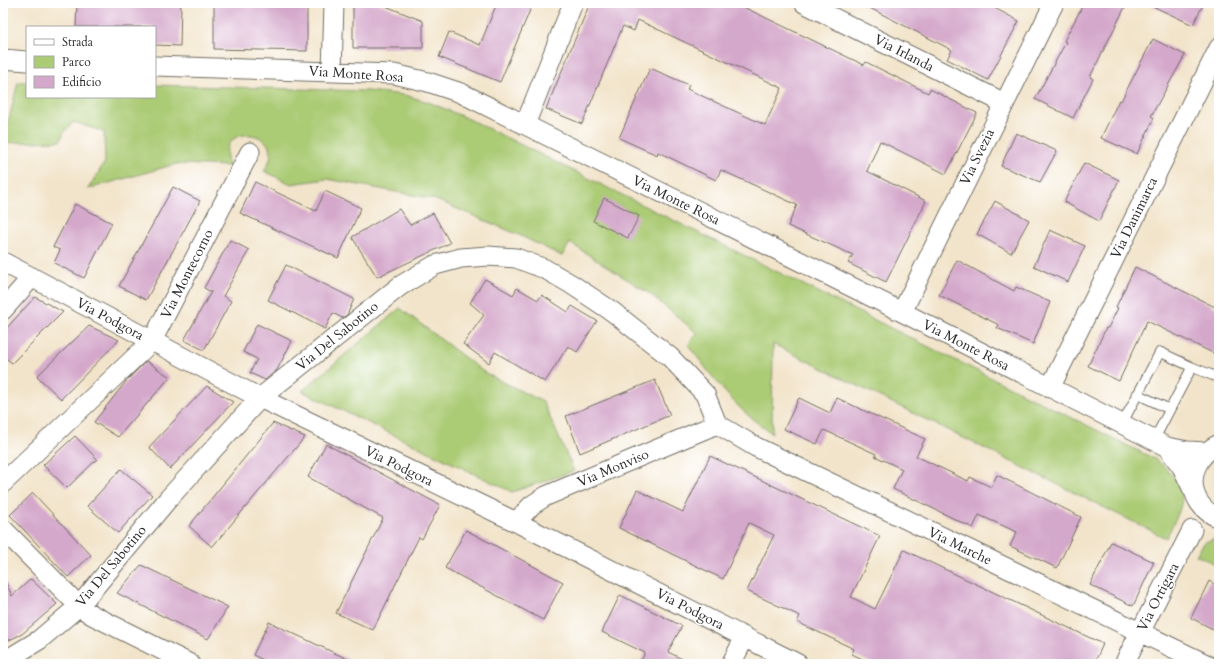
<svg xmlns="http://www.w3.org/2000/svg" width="1222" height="667" font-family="Cardo,serif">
<rect width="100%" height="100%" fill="#fff"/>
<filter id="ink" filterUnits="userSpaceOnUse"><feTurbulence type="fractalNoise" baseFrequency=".025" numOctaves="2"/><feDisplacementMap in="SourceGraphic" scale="8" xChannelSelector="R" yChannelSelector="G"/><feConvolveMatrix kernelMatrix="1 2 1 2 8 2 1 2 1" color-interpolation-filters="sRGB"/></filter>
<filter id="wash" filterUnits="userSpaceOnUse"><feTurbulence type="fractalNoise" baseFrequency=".012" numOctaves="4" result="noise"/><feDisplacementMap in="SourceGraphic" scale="16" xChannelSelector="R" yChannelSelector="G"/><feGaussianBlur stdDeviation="0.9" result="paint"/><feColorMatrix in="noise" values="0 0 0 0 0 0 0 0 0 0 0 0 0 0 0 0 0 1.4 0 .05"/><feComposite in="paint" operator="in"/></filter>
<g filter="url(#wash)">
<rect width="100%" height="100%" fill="#f2e4ca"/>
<path fill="#abcb74" stroke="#6b7b50" d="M18,82H27V97H155V85L367,91L405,95L431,103L473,121L1155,459C1192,488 1186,500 1166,538L773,344L772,433C736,411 713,377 688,345L697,333L650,294L570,243L562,256L519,235L434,199L327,179L291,184L264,171C294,130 212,118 229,166L176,164L88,189L105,162L104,132L74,122L64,132L60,141L3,143Z
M400,308L485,373L543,402L574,471L512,492L302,391Z
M1219,536V566L1196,555L1204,543Z"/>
<g id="blocks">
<path fill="#d4a8cb" d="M77,3H181L180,46L155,45V27H76Z
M214,3H307V51L214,49Z
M353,3H378L423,21V48H353Z
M497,3H533L500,82L439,57L449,32L480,45Z
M590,3H735L864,65L866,62L928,93L930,89L977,113L946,174L880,141L867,171L926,201L886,282L848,263L853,255L788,226L797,205L721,170L716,180L658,152L657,155L619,138L650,68L689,85L687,89L765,125L782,88L638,20L634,31L623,26L582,124L546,109Z
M860,3H985L1019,21L988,80L947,59L952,50Z
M1084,3H1127L1090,77L1093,79L1073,118L1035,99L1066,42L1064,41Z
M1146,3H1204L1193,25Z
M1153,39L1185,55L1151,116L1154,118L1137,154L1101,138L1119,100L1121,101Z
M1016,133L1057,151L1040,182L1001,166Z
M1084,163L1119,180L1099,221L1064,202Z
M255,182L316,211L325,191L361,208L338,258L240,213Z
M173,187L200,201L146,300L119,286Z
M604,198L639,216L628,238L593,221Z
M995,201L1029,220L1011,253L977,234Z
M75,204L112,223L84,278L54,263L60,250L53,247Z
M399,209L410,225L433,213L450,243L377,277L352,237Z
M1050,230L1085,246L1068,282L1034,266Z
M230,240L249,250L223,296L231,301L204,350L184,340L211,292L204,288Z
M957,260L1014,291L1016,287L1050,302L1033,344L997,328L999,325L939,295Z
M286,265L354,299L347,315L342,318L333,313L325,329L268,300Z
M1135,267L1219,309V356L1147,321L1119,381L1088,366L1106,328H1108L1118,308L1116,307Z
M485,279L513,295L517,288L538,300L542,295L568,312L572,306L597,321L577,352L568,346L545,382L495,352L489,363L463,344L484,315L470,303Z
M35,297L63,312L12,363L3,356V332Z
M257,324L292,341L277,370L265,380L250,373L257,359L243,352Z
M89,326L119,340L61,399L37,376Z
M146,361L170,377L118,437L94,422L128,379Z
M655,380L670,415L580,453L566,416Z
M207,386L233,402L170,469L149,447Z
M799,398L830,413L837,398L925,439L916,456L968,481L970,477L991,487L997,475L1081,517L1057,568L1010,546L1017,532L979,515L973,528L893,489L902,469L875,456L876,454L824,430L817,444L784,429Z
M273,423L305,437L212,547L189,526Z
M75,436L97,459L67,488L43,465Z
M326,444L440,505L422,539L419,537L373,630L336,613L383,518L308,477Z
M710,456L880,536L851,597L875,609L904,550L1103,644L1094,664H873L852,654L854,649L797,622L800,616L747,591L774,535L749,523L723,579L619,528L637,490L683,512Z
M121,469L152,495L118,533L87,506Z
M33,493L91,555L68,577L10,515Z
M466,530L563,582L543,620L445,568Z
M1111,542L1154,562L1133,606L1090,585Z
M141,565L228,607L208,639L117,593Z
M3,576L12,596L31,579L57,604L22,634L3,643Z
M1209,581L1219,587V632L1191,618Z
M620,595L682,626L668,652L692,664H639L645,653L602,632Z
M269,622L358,664H271L253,655Z"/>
</g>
</g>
<g filter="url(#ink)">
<use href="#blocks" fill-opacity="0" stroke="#716c63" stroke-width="1"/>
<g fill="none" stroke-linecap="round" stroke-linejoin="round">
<g stroke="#716c63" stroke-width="11">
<path id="service" d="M1137,394L1169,409
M1122,424L1160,352L1192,367
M1154,440L1192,367L1219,378"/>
</g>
<g stroke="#716c63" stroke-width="21">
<path id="minor" d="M804,3L1004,103
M3,59L27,61
M155,66L394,74L428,82L461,93L902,312L1167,447
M332,72L334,3
M525,125L573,3
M3,262L260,398L516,522L798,664
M3,310L32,277
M902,312L1054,3
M1050,388L1219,48
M717,424L756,447L1206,664
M1219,444C1185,460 1184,504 1219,518
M3,483L152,341L250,152
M1193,490L1182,467L1167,447L1188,451L1207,452
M516,522L532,505L546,496L717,424
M3,529L79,606L92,615L190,664
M3,662L39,640L79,606L169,498L260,398L400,286L435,265L461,258L488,256L516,258L545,269L571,284L613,312L670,357L705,394L717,424
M731,664L745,637
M1124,664L1192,530"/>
</g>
<use href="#service" stroke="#fff" stroke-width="9"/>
<use href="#minor" stroke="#fff" stroke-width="19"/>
</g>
</g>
<g text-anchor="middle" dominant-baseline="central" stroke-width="3" stroke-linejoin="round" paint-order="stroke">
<g font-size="14" fill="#2b2b2b" stroke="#fff">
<text transform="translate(904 53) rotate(27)">Via Irlanda</text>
<text transform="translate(356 74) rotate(4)">Via Monte Rosa</text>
<text transform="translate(977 157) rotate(-64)">Via Svezia</text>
<text transform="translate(676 200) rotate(26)">Via Monte Rosa</text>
<text transform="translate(1134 218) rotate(-64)">Via Danimarca</text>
<text transform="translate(187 274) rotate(-63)">Via Montecorno</text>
<text transform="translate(110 319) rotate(28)">Via Podgora</text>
<text transform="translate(337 336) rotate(-39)">Via Del Sabotino</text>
<text transform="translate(966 345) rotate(27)">Via Monte Rosa</text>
<text transform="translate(399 466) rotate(26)">Via Podgora</text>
<text transform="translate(613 468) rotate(-23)">Via Monviso</text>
<text transform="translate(960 546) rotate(26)">Via Marche</text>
<text transform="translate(111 566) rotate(-50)">Via Del Sabotino</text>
<text transform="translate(1158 597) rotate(-63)">Via Ortigara</text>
<text transform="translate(690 609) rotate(27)">Via Podgora</text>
</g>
</g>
<rect width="1222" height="667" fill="none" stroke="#fff" stroke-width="16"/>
<rect x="26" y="26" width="130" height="72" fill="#ffffff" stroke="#aaaaaa"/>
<rect x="34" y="39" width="20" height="6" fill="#ffffff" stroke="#aaaaaa"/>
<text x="62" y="46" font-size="12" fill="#2b2b2b">Strada</text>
<rect x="34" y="56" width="20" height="12" fill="#abcb74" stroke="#aaaaaa"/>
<text x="62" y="66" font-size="12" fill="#2b2b2b">Parco</text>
<rect x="34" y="76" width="20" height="12" fill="#d4a8cb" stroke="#aaaaaa"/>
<text x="62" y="86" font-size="12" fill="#2b2b2b">Edificio</text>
</svg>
